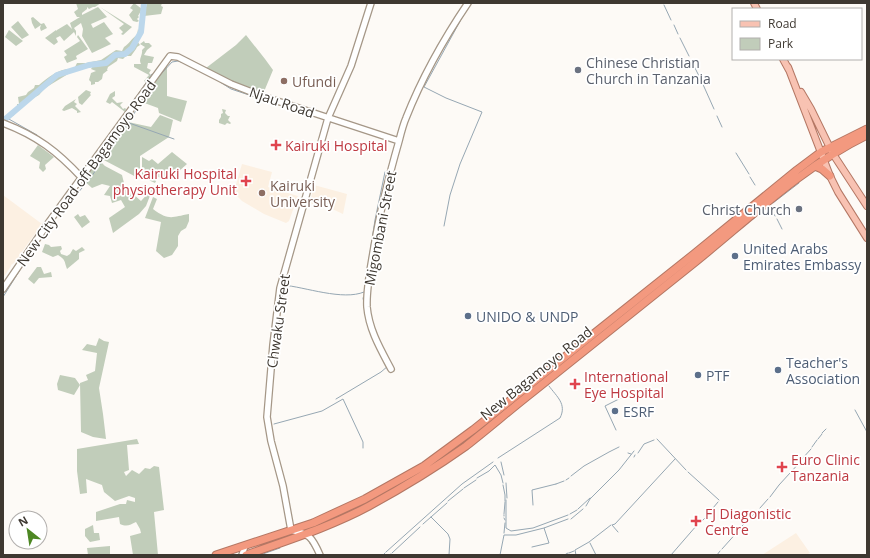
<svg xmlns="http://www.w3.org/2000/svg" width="870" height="558" font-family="'Open Sans',sans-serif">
<rect width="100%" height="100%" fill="#fdfaf6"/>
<path fill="#fcf0e2" d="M242,164L272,172L268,187L298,196L289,221L286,223L264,214L242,201L238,197L234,191Z
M314,185L347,194L343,214L328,207L311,204L310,203Z
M3,195L42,224L14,263L11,265V266L3,278Z
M796,533L810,553L806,555H762Z"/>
<path fill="#c1cdba" d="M76,3H101L95,7H93L89,9L87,7V9L82,13V15L98,7L107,17L91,24L93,28L104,22L113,34L105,38L111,44L92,53L82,36L83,29L81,23L74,28L76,31V36L74,32L64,41L60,36L56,38L58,42L54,45L45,38L56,30L57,31V30L67,24L72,29L70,23L80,17H77L74,12L78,9Z
M134,3L142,9L138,16L139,17L137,19L139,21L137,22L133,21L129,15L133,10L130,8Z
M147,3H162L161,6L163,7L161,14L144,16Z
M100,7L132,27L123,35L121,34L123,32L119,28L124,24Z
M33,17L41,24L44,23L47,28L41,31L40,28L41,25L35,29L32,23L31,18Z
M18,21L29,35L22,39L11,27Z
M138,29L140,33L137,41L140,45L137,47L136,49L131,56H126L123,59L118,58L117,61L108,67L107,70H108L103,74L102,79L98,82H95V84L91,85V82L89,80L91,73L96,71L91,69L93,66H88L86,63L101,60L116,50L122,51L124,47C129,44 132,38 137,35Z
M9,30L23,41L16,46L5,37Z
M78,35L88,49L76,56L77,59L67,63L64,57L67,55L64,51L80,41L77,37Z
M246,35L265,59L273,70L263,94L245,88L206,68L236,45Z
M144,41L145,43H149L152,46L147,50L144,55L154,57L152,63H148L147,68L151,70L149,73L151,75L146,82L144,81L149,75L134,67V64H141C138,59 143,55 142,50L145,47L140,44Z
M77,63H85L88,67L78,68L45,88L39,95L28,101L13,116L10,113L17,106V104H19L18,97L26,95L28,92L34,88L35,85H39C48,77 61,67 74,69Z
M167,64V96L187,101L181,122L159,113L158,108L139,101Z
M86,90L91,92L90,94L91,95L82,105L79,103L78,97Z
M115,91V96L112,98L117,103L123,102L120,105L123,109L125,108L126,109L125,112L112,102L110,104L106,102L110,94Z
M76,99L74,102L77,104L75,106L81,112L77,113V111L72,108L64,111L62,110L65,106Z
M222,109L226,110L225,113L228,116H230L228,120L231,123L230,124L227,123L225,125L219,123V120L221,117V114L223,113Z
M160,115L173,120L169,137L140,156V179L100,158L128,122L151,127Z
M38,145L54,157L45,165L46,169L43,172L39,168L40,162L30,156Z
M172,152L187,164L169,180L158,177L155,183L142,177V157L149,161L152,159L158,164Z
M98,159L105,166L122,175L125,187L141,201L153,188L146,206L139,214L113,233L109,218L125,207L121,200L112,203L110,196L104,195L110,186L102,184L92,188L83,180Z
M153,197L157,199L153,209C169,221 172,217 189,214V221L186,228L181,231L178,236V246L172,255L164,258L156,251L161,222L145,218Z
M78,214L80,217L85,215L90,222L82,228L74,217Z
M45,244L49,245L51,247L61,246L62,249L60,251L61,254L67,256L70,254L73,249L76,251L82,247L85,250L79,253V259L67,269C64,261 66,260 58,255L53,257L42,252Z
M37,267H41L44,274L51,272L52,277L39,278L34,284L28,279Z
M99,338L104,341L109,342L99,388L103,414L106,439L93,437L81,432L80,383L88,380L86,375L95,371L97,353L82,350L87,344L96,346Z
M60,375L75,378L80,385L74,395L58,390L57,384Z
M137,439L139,444L127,445L129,470L124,472L126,476L132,470L139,474L145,468L150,469L154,466L159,467L164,510L154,512L158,555H133L130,536L141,533L140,529L136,522C130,525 127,527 120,524L119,517L96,521V512L120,504H126L127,500L135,502V498L129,496L115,501L104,492L102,485L86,479L87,493L80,494L77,471V449Z
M93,525L94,533H99L100,540L90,542L85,536V529Z
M110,546V555H88L87,548Z"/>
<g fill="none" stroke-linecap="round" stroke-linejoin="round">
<path stroke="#96a7b3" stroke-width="1" d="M664,5L671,20
M674,25L678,34
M680,38L689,56
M692,62L699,76
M701,80L714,109
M220,82L231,89L261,99
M153,83L172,62L178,61L184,63
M137,96L152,74
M123,116L135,98
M717,116L722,127
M132,117L146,94
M7,118L37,135
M129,123L174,139
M57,150L62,155
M736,153L749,174
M67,167L73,173
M82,171L86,167
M750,177L755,185
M74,184L77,178
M773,203L799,183
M753,219L769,206L775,216
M777,219L782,229
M45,223L53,211
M49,226L89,180L129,122
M444,226L450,195L460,164L482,112L446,98L424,87L464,14
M368,266L375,220L385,172
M4,282L43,226
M283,285C305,287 343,301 364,292
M3,297L25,262
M363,298L364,303
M277,334L278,324
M274,369L276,346
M336,399L381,372L388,366
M855,410L867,432
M274,424L322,411L343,399L363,442V448
M616,430L605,406L623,397
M822,433L826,429
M657,439L686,470
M818,439L822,434
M812,447L817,440
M628,453L631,454
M638,453L644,444L654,440
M634,457L635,455
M498,458L560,418C567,404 557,397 549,386
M802,459L811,449
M501,462L504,475
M688,472L719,500
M571,476L584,466L609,452L619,447
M477,478L489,471L495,465L501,475L503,483
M566,480L569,478
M506,483L507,498
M556,484L564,481
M503,485L505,495V501
M464,488L476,480
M770,497L779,485L801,461
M506,500V528L511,531L533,528L568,515
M448,501L463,489
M533,505L532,490L556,484
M586,506L590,499L619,470L634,451
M760,508L768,499
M578,509L590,498
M504,514L505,502
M570,514L577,510
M708,514L718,502
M504,516V515
M431,517L448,534L450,539L449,555
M504,518L505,520
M571,519L583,509
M702,521L705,518
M423,524L447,503
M741,527L757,511
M618,532L612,525L615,524L675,459
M504,533L505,523
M306,537L315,551
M590,543L596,555
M532,547L549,543L544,528L568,519
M722,549L739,530
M386,552L462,484L493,462
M392,553L420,527
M569,553L574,551
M566,554L568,553
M260,555L280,548
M383,555L385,553
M389,555L390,554
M500,555L504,535H516L544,528
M576,555L575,550L589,542L611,525
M671,555L697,525
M717,555L720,551"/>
<path stroke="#bcd7eb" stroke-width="6" d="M3,121L57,75L89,65L106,63L115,55L125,54L132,48L141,32L144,3"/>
<g stroke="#a59787" stroke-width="8">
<path id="secondary" d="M3,123C37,136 57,151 82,178
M3,289L46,226L170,56L178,57L231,84L259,95L399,141
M391,369C381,350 369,330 367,307C366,288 371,266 374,247C380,211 389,176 399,141C401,133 403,125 406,118C421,80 445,37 468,3
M242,555L245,546
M320,555C312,537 310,534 291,530L283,486L271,441L267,417L273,345L280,288L328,118L351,66L371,3"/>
</g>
<g stroke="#b47764" stroke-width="8">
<path id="primary" d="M754,3L757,9
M783,59L789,70
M788,67L830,176L838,192L867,238
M801,92L811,109L833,154L867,206"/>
</g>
<g stroke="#b47764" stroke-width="9">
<path id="highway" d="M815,166L822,169L830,176
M216,555L313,523L365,499L424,466L473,430L694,254L797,170L821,152L867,129
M246,555C288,540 330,527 369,506C402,488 435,468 466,446C489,428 511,409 534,391C587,349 640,306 694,263C750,218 802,167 867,135"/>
</g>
<use href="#secondary" stroke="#fff" stroke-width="5.5"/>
<use href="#primary" stroke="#f8c2b2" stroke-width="6"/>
<use href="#highway" stroke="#f3997f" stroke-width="7"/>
</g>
<g fill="#6b7280" stroke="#fff" stroke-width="1.5">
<circle cx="578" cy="70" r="4"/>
<circle cx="799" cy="209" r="4"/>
</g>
<g fill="#8d6e63" stroke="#fff" stroke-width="1.5">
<circle cx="284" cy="81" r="4"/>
<circle cx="262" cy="193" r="4"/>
</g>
<g fill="#e0444e" stroke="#fff" stroke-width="1.5">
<path d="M274 139h4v4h4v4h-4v4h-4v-4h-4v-4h4z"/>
<path d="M244 175h4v4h4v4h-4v4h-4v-4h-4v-4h4z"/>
<path d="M573 378h4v4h4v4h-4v4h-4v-4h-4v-4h4z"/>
<path d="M780 461h4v4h4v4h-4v4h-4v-4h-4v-4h4z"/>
<path d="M694 515h4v4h4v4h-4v4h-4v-4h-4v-4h4z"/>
</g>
<g fill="#5c6f8a" stroke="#fff" stroke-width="1.5">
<circle cx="735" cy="256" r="4"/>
<circle cx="468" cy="316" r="4"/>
<circle cx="778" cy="370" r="4"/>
<circle cx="698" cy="375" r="4"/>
<circle cx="615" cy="411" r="4"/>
</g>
<g text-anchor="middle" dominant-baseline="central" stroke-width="3.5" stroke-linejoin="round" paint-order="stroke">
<g font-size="14" fill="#5b616d" stroke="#fff" text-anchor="start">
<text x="586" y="62">Chinese Christian<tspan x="586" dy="16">Church in Tanzania</tspan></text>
<text x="791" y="209" text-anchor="end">Christ Church</text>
</g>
<g font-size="14" fill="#785e54" stroke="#fff" text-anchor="start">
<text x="292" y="81">Ufundi</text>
<text x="270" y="185">Kairuki<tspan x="270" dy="16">University</tspan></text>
</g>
<g font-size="14" fill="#3e3831" stroke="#fff">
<text transform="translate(282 102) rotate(19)">Njau Road</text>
<text transform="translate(86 173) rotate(-54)">New City Road off Bagamoyo Road</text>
<text transform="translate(380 228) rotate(-79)">Migombani Street</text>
<text transform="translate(278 321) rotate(-82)">Chwaku Street</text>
<text transform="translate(536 373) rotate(-39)">New Bagamoyo Road</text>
</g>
<g font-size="14" fill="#be3a42" stroke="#fff" text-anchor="start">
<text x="285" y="145">Kairuki Hospital</text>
<text x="237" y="173" text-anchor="end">Kairuki Hospital<tspan x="237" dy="16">physiotherapy Unit</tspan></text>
<text x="584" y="376">International<tspan x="584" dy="16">Eye Hospital</tspan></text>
<text x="791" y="459">Euro Clinic<tspan x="791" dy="16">Tanzania</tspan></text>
<text x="705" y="513">FJ Diagonistic<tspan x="705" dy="16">Centre</tspan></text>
</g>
<g font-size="14" fill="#4e5e75" stroke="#fff" text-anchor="start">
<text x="743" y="248">United Arabs<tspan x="743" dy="16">Emirates Embassy</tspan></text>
<text x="476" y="316">UNIDO &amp; UNDP</text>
<text x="786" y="362">Teacher's<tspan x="786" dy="16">Association</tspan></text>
<text x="706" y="375">PTF</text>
<text x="623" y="411">ESRF</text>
</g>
</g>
<rect width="870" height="558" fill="none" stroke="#3e3831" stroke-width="8"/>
<rect x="732" y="8" width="130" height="52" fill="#ffffff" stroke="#b2afad"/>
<rect x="740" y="21" width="20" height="6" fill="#f8c2b2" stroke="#b2afad"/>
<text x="768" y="28" font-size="12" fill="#3e3831">Road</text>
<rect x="740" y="38" width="20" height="12" fill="#c1cdba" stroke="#b2afad"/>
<text x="768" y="48" font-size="12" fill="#3e3831">Park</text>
<g transform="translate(28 530) rotate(330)"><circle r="19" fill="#ffffff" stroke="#b2afad"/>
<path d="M0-3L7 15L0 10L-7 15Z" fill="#4d8723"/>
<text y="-6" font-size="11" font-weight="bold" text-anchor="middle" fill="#3e3831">N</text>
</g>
</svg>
